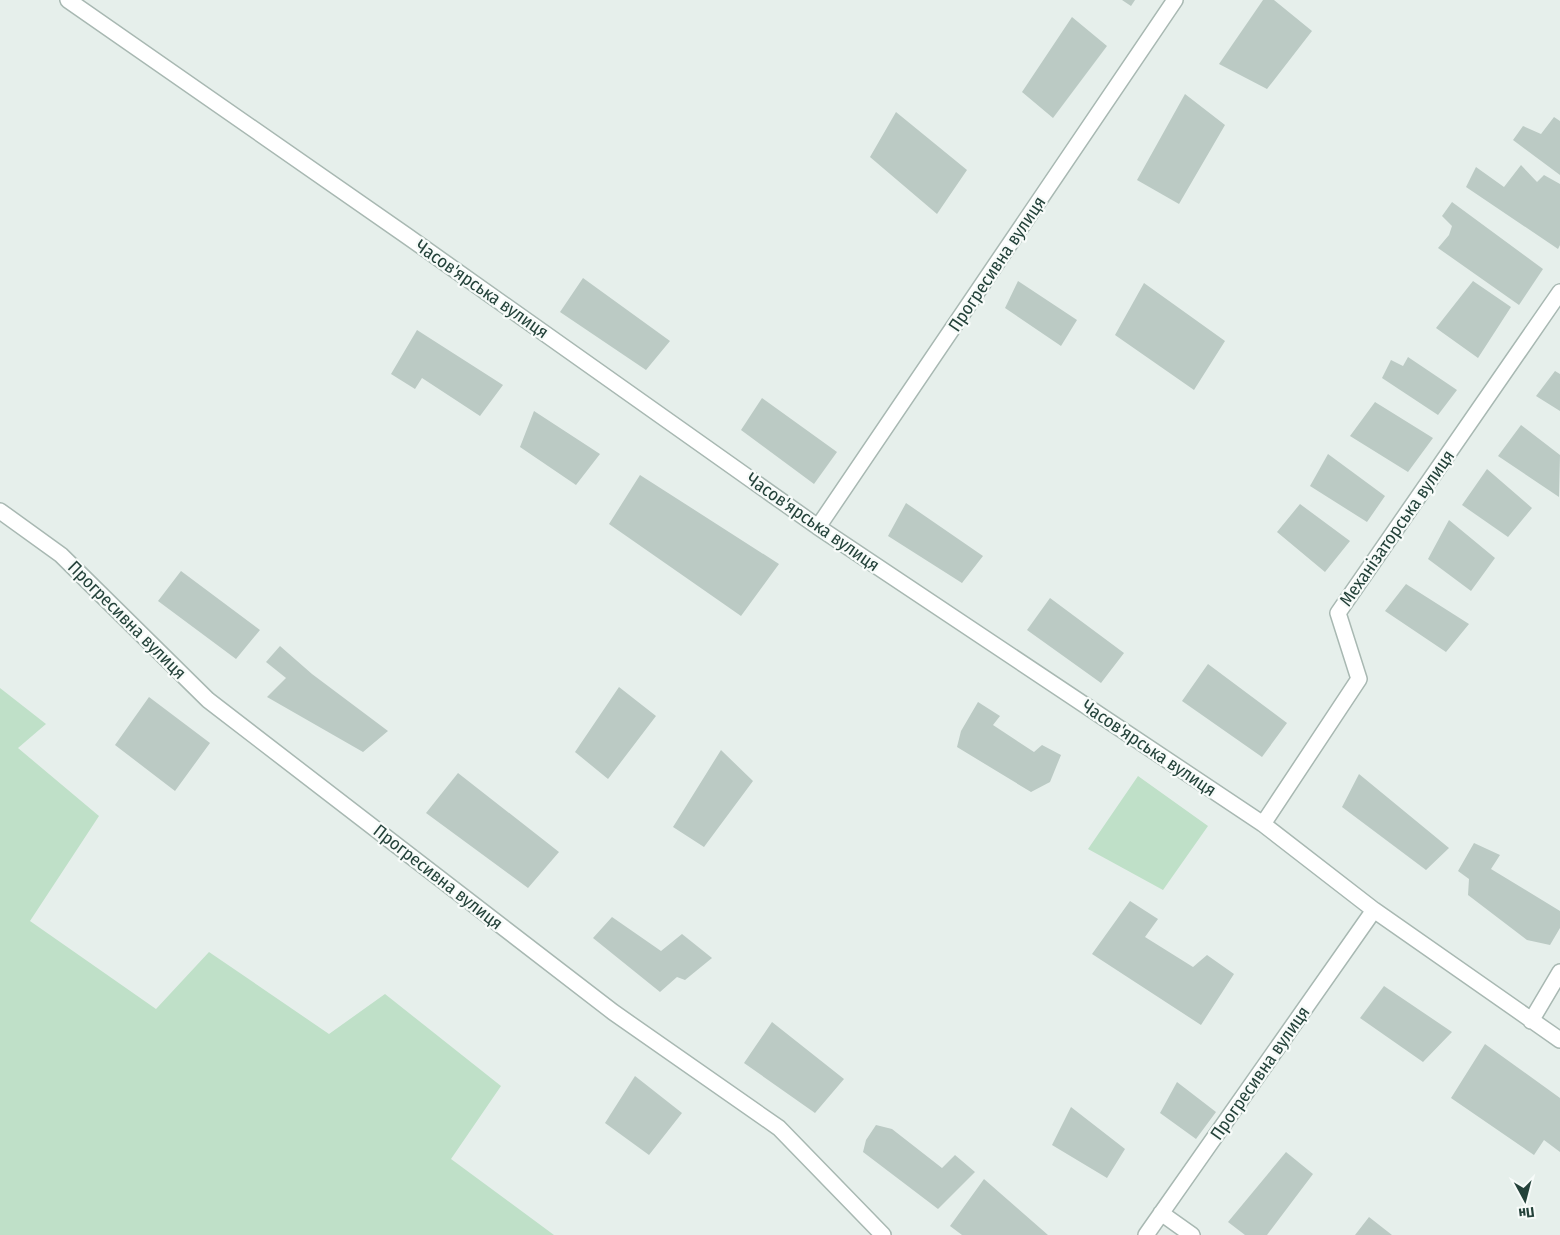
<svg xmlns="http://www.w3.org/2000/svg" width="1560" height="1235" font-family="'Fira Sans Condensed',sans-serif">
<rect width="100%" height="100%" fill="#e6efeb"/>
<path fill="#bfe0c8" d="M0,688L46,724L18,748L99,816L30,921L156,1009L209,952L329,1034L385,994L501,1086L451,1159L554,1235H0Z
M1138,776L1208,826L1163,890L1088,849Z"/>
<path fill="#bbcac4" d="M1122,0H1135L1131,6Z
M1263,0H1274L1312,31L1267,89L1219,64Z
M1072,17L1107,46L1053,118L1022,92Z
M1185,94L1225,125L1179,204L1137,180Z
M896,112L967,170L937,214L870,157Z
M1554,117L1560,121V175L1513,140L1523,126L1541,134Z
M1521,165L1537,182L1544,175L1560,184V245L1558,249L1466,187L1476,167L1504,187Z
M1452,202L1543,269L1519,305L1438,248L1449,235L1452,226L1442,216Z
M583,278L670,341L646,370L560,312Z
M1018,281L1077,320L1061,346L1005,308Z
M1473,281L1511,307L1478,358L1436,328Z
M1144,283L1225,341L1194,390L1115,335Z
M417,330L503,385L480,416L422,378L415,389L391,374Z
M1408,357L1457,390L1438,415L1382,378L1391,360L1403,366Z
M1555,371L1560,374V411L1536,396Z
M762,398L837,452L814,484L741,430Z
M1375,402L1433,438L1408,472L1350,436Z
M534,411L600,454L576,485L520,447Z
M1521,425L1560,455L1559,497L1498,456Z
M1328,454L1385,496L1367,522L1310,486Z
M1487,469L1532,508L1508,537L1462,505Z
M640,475L779,564L741,616L609,524Z
M906,503L983,556L962,583L888,536Z
M1300,504L1350,541L1325,572L1277,532Z
M1449,520L1495,558L1471,591L1428,559Z
M181,571L260,630L236,659L158,601Z
M1406,584L1469,624L1446,652L1385,611Z
M1050,598L1124,653L1101,683L1027,630Z
M280,646L312,674L388,731L363,752L267,697L286,678L266,662Z
M1208,664L1287,723L1262,757L1182,701Z
M619,687L656,716L608,779L575,752Z
M149,697L210,743L175,791L115,745Z
M978,702L1000,716L993,725L1034,752L1042,745L1061,755L1050,782L1031,792L957,747L961,731Z
M721,750L753,781L704,847L673,827Z
M458,773L559,852L528,888L426,813Z
M1359,774L1449,848L1426,870L1342,807Z
M1474,843L1500,855L1491,869L1560,911V928L1550,945L1527,940L1468,895L1469,879L1458,871Z
M1130,901L1158,919L1145,937L1193,967L1207,955L1234,974L1201,1025L1092,954Z
M612,917L661,951L682,934L712,958L685,980L677,977L660,992L593,938Z
M1384,986L1452,1032L1423,1062L1360,1018Z
M772,1022L844,1079L815,1113L744,1063Z
M1485,1044L1560,1098V1152L1544,1140L1534,1155L1451,1098Z
M635,1076L682,1113L649,1155L605,1123Z
M1177,1082L1216,1112L1196,1139L1160,1113Z
M1071,1107L1125,1149L1107,1178L1052,1145Z
M876,1125L892,1129L942,1168L955,1155L975,1172L938,1209L863,1152L866,1140Z
M1286,1152L1313,1174L1267,1235H1245L1228,1222Z
M984,1179L1048,1235H962L950,1226Z
M1369,1217L1392,1235H1355Z"/>
<g fill="none" stroke-linecap="round" stroke-linejoin="round">
<g stroke="#a8b8b2" stroke-width="18">
<path id="minor" d="M68,0L407,236L818,527L1263,824L1374,910L1560,1040
M0,511L61,555L208,700L613,1012L779,1128L883,1235
M818,527L1175,0
M1263,824L1359,679L1338,613L1560,292
M1531,1021L1560,972
M1161,1213L1192,1235
M1146,1235L1374,910"/>
</g>
<use href="#minor" stroke="#fff" stroke-width="15"/>
</g>
<g text-anchor="middle" dominant-baseline="central" stroke-width="4.5" stroke-linejoin="round" paint-order="stroke">
<g font-size="18" fill="#24423a" stroke="#f7fbf9">
<text transform="translate(997 264) rotate(-56)">Прогресивна вулиця</text>
<text transform="translate(482 289) rotate(35)">Часов'ярська вулиця</text>
<text transform="translate(813 522) rotate(35)">Часов'ярська вулиця</text>
<text transform="translate(1397 528) rotate(-55)">Механізаторська вулиця</text>
<text transform="translate(127 620) rotate(45)">Прогресивна вулиця</text>
<text transform="translate(1149 748) rotate(34)">Часов'ярська вулиця</text>
<text transform="translate(438 877) rotate(38)">Прогресивна вулиця</text>
<text transform="translate(1260 1073) rotate(-55)">Прогресивна вулиця</text>
</g>
</g>
<g transform="translate(1525 1200) rotate(173)" stroke="#f7fbf9" stroke-width="4" paint-order="stroke">
<path d="M0-4L9 19L0 12L-9 19Z" fill="#24423a"/>
<text y="-8" font-size="14" font-weight="bold" text-anchor="middle" fill="#24423a">Пн</text>
</g>
</svg>
